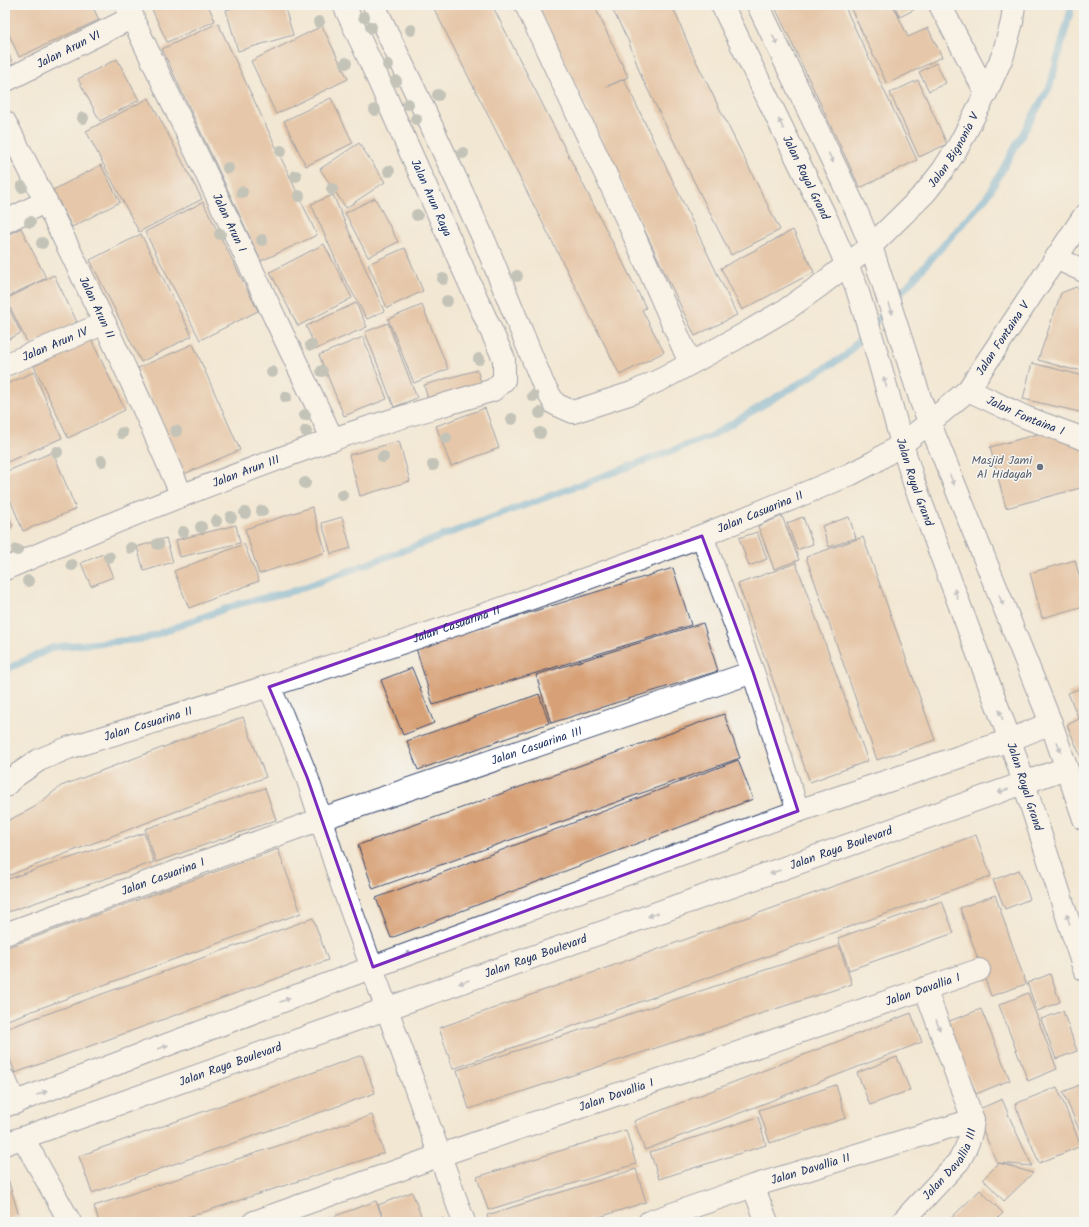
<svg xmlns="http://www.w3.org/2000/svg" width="1089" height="1227" font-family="Kalam,sans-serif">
<rect width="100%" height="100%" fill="#f6f6f2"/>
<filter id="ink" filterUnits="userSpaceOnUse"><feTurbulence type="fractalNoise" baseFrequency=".025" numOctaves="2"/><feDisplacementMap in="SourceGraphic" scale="8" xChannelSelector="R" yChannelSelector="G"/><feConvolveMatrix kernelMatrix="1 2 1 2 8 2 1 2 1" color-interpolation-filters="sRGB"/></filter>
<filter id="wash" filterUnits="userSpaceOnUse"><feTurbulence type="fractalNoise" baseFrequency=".012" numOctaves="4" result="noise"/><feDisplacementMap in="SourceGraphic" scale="16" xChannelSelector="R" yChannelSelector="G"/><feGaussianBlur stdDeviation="0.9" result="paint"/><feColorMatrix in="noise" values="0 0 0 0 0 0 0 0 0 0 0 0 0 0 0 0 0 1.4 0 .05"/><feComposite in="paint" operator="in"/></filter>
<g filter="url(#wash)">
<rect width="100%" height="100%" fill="#f2e7d3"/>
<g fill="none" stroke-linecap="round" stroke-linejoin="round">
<path stroke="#5da8d5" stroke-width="7" d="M5,670L54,647L144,639L238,604L297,590L711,436L845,356L988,195L1050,86L1072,5"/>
</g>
<g id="blocks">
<path fill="#d7a076" d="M5,5H92L99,20L19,57L5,25Z
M150,5H208L215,21L167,42Z
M242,5H284L293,35L238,51L226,10Z
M432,5H492L646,308L642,310L664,352L620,375Z
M537,5H594L628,77L606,87L624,79L737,315L695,336Z
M610,5H672L692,53L780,230L731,255L642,78L628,40Z
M774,5H844L917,160L860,188Z
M849,5H893L908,37L928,28L942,57L887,84Z
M894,5H915L917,8L900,17Z
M218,23L317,235L261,261L162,49Z
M322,26L348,79L276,114L251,61Z
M5,47L12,61L5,65Z
M117,59L139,100L100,121L78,79Z
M936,63L946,83L929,91L919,72Z
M918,80L947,144L919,157L890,93Z
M149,98L202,199L139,232L86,131Z
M331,98L353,143L306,166L284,121Z
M359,143L385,182L346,208L320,169Z
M101,165L120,202L72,227L53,190Z
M333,195L384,311L367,319L342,274L311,204Z
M375,198L398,242L368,257L345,213Z
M203,202L258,311L200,340L145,232Z
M21,228L46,278L5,298V236Z
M793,230L814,272L742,310L721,268Z
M141,234L192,336L141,362L90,260Z
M324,244L352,298L298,326L270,272Z
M405,248L423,291L387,308L368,264Z
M54,275L77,322L29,346L6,299Z
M1076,287L1084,288V370L1070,369L1038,360L1061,293Z
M5,301L21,333L5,341Z
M356,303L367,327L316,349L306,326Z
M422,305L448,369L414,383L388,319Z
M388,323L417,398L394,407L365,332Z
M363,337L387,399L344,416L319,355Z
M91,339L125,410L68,438L34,366Z
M193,344L240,450L184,474L138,368Z
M1032,363L1084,376V413L1023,399Z
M477,370L483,388L429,403L424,385Z
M34,372L62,438L5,463V385Z
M485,408L499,448L451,466L436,426Z
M1053,430L1084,440V487L1006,508L990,447Z
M399,441L410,481L360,496L349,455Z
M53,452L76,509L23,531L5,487V472Z
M312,507L326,552L259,574L245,529Z
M5,509L13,526L5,531Z
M782,516L799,560L774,569L758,526Z
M342,517L351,548L331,554L322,523Z
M803,517L813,544L797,550L787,523Z
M849,517L856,538L829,547L822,526Z
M236,525L240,543L180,557L176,540Z
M757,532L767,559L749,566L739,538Z
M863,537L935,740L877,760L806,557Z
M166,538L173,562L144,571L137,547Z
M244,544L259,581L189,608L174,571Z
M103,554L113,577L91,586L81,563Z
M1075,560L1084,594V606L1042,618L1030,573Z
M796,563L868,761L810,782L738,584Z
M673,568L691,625L433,705L416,648Z
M703,623L718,671L551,723L536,675Z
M412,668L434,723L403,735L381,680Z
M1084,687V764L1067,725L1079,719L1068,693Z
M539,694L549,723L418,770L407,741Z
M724,714L740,758L373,889L358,845Z
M243,717L266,777L10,875L5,864V824L11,819L33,808L61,786Z
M738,760L753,799L391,938L376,898Z
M265,788L276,820L156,862L145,829Z
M144,833L154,862L5,913V880Z
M976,835L991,876L453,1069L439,1028Z
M278,849L301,913L5,1021V948Z
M1019,870L1030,899L1005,909L993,880Z
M995,895L1026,984L991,996L960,908Z
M942,901L954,933L849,970L838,938Z
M313,918L328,960L15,1073L5,1045V1029Z
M839,946L852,984L469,1109L457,1070Z
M1050,974L1060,1002L1037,1011L1027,983Z
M1028,993L1057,1069L1028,1081L999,1005Z
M981,1009L1010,1080L976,1094L947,1022Z
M1063,1011L1077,1051L1056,1059L1041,1019Z
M911,1013L922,1042L645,1150L634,1121Z
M362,1055L375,1093L92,1193L79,1156Z
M897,1057L910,1090L870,1105L857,1073Z
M1084,1083V1133L1081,1134L1063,1092Z
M836,1085L846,1118L770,1143L759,1110Z
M1057,1087L1081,1146L1039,1163L1015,1104Z
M1002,1099L1012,1123L1032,1166L997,1163L975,1111Z
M372,1115L384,1153L173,1222H99L94,1206Z
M758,1117L766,1145L659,1179L650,1152Z
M626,1130L636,1164L488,1210L477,1177Z
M999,1163L1033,1173L1004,1201L983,1179Z
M636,1169L646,1202L584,1222H489L487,1215Z
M8,1179L19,1216L5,1220V1180Z
M980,1190L1003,1213L994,1222H947Z
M412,1192L423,1221L385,1222L378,1205Z
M376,1201L384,1222H338L335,1216Z
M296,1211L300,1222H273Z
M443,1218L445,1222H433Z
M333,1219L334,1222H324Z"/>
</g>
</g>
<g filter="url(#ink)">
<use href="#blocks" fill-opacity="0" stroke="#3b4b70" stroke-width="1"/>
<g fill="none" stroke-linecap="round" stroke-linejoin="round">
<g stroke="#3b4b70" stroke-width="24">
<g id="street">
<path id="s1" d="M126,5L333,440"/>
<path id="s2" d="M374,5L426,114L485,242L543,384L555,404L573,412L632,393L664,378L739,337L787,309L818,287L871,246L925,193L943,170L959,145L986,93L1003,55L1012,22L1014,5"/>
<path d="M526,5L629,224L690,363"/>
<path id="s3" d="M722,5L828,222L856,286L877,354L902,444L914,483L1010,740L1084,969"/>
<path d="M758,5L856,210L871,246L922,404L1051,723L1084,819"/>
<path d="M940,5L986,93"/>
<path id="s4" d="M5,81L133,17"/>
<path id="s5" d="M5,122C69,244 127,369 182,496"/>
<path d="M5,222L46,201"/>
<path d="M1056,258L1084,271"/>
<path id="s6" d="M5,365L105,323"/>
<path id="s7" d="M968,390L1025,417L1084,439"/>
<path d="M702,536L753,672L798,811"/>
<path id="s8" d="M5,569C112,522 221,479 331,440C384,421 439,407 493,390L504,380V359L404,138L370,61L344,5"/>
<path d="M269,687L282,715L307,777L343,888L464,1222"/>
<path id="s9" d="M5,786L14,777L39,760L68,748C281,684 493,616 701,536C751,516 801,495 851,474L874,462L902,444L929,423L968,390L1084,216"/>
<path id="s10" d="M5,934L321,819L753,672"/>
<path d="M5,1080L15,1103"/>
<path d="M5,1106L373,967L798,811L1010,740L1051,723"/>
<path d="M23,1138L70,1222"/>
<path id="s11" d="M5,1144L1066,768"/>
<path d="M753,1186L767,1222"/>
<path id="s12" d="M254,1222L441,1155L979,970"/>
<path id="s13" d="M649,1222L753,1186L973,1120"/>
<path id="s14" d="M902,1222L959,1161C967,1148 972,1135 973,1120L925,988"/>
</g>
</g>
<use href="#street" stroke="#fff" stroke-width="22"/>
</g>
<g fill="#8c9898">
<circle cx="364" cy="17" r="6"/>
<circle cx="319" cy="22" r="6"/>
<circle cx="371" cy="27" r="6"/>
<circle cx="411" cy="30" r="6"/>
<circle cx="346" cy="63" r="6"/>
<circle cx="388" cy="65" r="6"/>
<circle cx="396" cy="81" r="6"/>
<circle cx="438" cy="95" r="6"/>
<circle cx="408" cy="104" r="6"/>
<circle cx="375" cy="110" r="6"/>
<circle cx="83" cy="118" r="6"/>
<circle cx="416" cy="119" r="6"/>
<circle cx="281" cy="151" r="6"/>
<circle cx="463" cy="153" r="6"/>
<circle cx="228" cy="168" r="6"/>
<circle cx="389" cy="171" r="6"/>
<circle cx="296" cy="176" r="6"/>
<circle cx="22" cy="187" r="6"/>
<circle cx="332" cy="189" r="6"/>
<circle cx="242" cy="192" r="6"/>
<circle cx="299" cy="196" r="6"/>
<circle cx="417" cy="215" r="6"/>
<circle cx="30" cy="222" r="6"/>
<circle cx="220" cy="234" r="6"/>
<circle cx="262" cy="240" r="6"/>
<circle cx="42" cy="243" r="6"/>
<circle cx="517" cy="276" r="6"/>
<circle cx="443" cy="279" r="6"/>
<circle cx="447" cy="301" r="6"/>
<circle cx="311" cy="345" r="6"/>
<circle cx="479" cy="359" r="6"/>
<circle cx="322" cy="371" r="6"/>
<circle cx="272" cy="372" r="6"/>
<circle cx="533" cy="396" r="6"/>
<circle cx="286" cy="397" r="6"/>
<circle cx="540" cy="413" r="6"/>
<circle cx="305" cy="415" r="6"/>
<circle cx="512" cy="419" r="6"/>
<circle cx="176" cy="431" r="6"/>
<circle cx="306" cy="431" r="6"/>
<circle cx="122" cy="433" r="6"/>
<circle cx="540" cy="433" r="6"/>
<circle cx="446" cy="438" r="6"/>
<circle cx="57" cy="452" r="6"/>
<circle cx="383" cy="457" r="6"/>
<circle cx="102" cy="461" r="6"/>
<circle cx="433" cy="465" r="6"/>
<circle cx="305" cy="483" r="6"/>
<circle cx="342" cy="495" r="6"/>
<circle cx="262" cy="511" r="6"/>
<circle cx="245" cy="513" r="6"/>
<circle cx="231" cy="517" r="6"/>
<circle cx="216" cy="521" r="6"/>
<circle cx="201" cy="527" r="6"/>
<circle cx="183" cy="532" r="6"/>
<circle cx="158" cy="544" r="6"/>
<circle cx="131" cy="548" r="6"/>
<circle cx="17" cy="550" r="6"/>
<circle cx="109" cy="557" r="6"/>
<circle cx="72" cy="565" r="6"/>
<circle cx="28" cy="581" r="6"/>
</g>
<defs><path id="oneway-solid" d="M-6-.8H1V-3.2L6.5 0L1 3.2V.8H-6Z"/></defs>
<g fill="#8d97ae">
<use href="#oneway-solid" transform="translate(775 40) rotate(64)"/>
<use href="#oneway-solid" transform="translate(781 124) rotate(-116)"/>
<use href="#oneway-solid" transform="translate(831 158) rotate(64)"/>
<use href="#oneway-solid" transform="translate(891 309) rotate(72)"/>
<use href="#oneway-solid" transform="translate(885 382) rotate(-106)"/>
<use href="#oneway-solid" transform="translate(952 480) rotate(68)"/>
<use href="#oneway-solid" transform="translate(956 594) rotate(-110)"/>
<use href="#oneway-solid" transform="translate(1001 600) rotate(68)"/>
<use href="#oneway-solid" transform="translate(1001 715) rotate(-110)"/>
<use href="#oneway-solid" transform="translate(1059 747) rotate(71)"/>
<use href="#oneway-solid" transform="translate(1003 791) rotate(161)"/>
<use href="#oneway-solid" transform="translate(775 872) rotate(161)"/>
<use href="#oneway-solid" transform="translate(653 915) rotate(161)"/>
<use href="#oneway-solid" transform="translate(1068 919) rotate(-108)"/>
<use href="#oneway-solid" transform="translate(406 954) rotate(-20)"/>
<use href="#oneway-solid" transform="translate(464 982) rotate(161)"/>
<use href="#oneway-solid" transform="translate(285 1000) rotate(-21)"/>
<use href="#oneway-solid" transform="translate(938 1025) rotate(70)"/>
<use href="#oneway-solid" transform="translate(163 1047) rotate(-21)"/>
<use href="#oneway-solid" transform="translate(42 1093) rotate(-21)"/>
</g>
</g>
<path d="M0 0H1089V1227H0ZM702,536L753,672L798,811L373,967L307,777L269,687Z" fill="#f2e7d3" fill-opacity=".55" fill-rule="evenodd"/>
<path fill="none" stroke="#7b2cbf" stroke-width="3" stroke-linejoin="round" d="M702,536L753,672L798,811L373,967L307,777L269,687Z"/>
<circle fill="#6b7280" stroke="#f6f6f2" stroke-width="1.5" cx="1040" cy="467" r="4"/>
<g text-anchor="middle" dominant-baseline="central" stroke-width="3" stroke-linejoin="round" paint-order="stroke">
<g font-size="12" fill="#1b2f5e" stroke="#f6f6f2">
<text stroke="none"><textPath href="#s4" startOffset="71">Jalan Arun VI</textPath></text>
<text stroke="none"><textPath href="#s2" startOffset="929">Jalan Bignonia V</textPath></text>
<text stroke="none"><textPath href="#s3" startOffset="192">Jalan Royal Grand</textPath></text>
<text transform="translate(431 198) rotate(66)">Jalan Arun Raya</text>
<text stroke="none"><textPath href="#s1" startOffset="241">Jalan Arun I</textPath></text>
<text stroke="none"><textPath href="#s5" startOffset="207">Jalan Arun II</textPath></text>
<text stroke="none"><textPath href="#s9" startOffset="1111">Jalan Fontaina V</textPath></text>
<text stroke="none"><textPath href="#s6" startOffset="54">Jalan Arun IV</textPath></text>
<text stroke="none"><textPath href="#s7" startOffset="63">Jalan Fontaina I</textPath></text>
<text stroke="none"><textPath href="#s8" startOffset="260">Jalan Arun III</textPath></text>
<text stroke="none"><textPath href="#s3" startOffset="516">Jalan Royal Grand</textPath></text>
<text stroke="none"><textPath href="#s9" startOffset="806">Jalan Casuarina II</textPath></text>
<text stroke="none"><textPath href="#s9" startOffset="482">Jalan Casuarina II</textPath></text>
<text stroke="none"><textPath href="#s9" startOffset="158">Jalan Casuarina II</textPath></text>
<text stroke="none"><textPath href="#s10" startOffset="564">Jalan Casuarina III</textPath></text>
<text stroke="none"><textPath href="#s3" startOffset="840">Jalan Royal Grand</textPath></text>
<text stroke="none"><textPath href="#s11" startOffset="887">Jalan Raya Boulevard</textPath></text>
<text stroke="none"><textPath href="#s10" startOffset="168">Jalan Casuarina I</textPath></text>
<text stroke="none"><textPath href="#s11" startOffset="563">Jalan Raya Boulevard</textPath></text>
<text stroke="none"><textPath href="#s12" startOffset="708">Jalan Davallia I</textPath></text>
<text stroke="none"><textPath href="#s11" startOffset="239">Jalan Raya Boulevard</textPath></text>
<text stroke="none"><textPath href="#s12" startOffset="384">Jalan Davallia I</textPath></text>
<text stroke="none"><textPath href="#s14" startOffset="76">Jalan Davallia III</textPath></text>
<text stroke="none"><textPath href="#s13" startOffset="170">Jalan Davallia II</textPath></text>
</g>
<g font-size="12" fill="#5b616d" stroke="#f6f6f2" text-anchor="end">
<text x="1032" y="460">Masjid Jami<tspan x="1032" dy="14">Al Hidayah</tspan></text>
</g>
</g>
<rect width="1089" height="1227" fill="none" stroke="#f6f6f2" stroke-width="20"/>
</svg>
